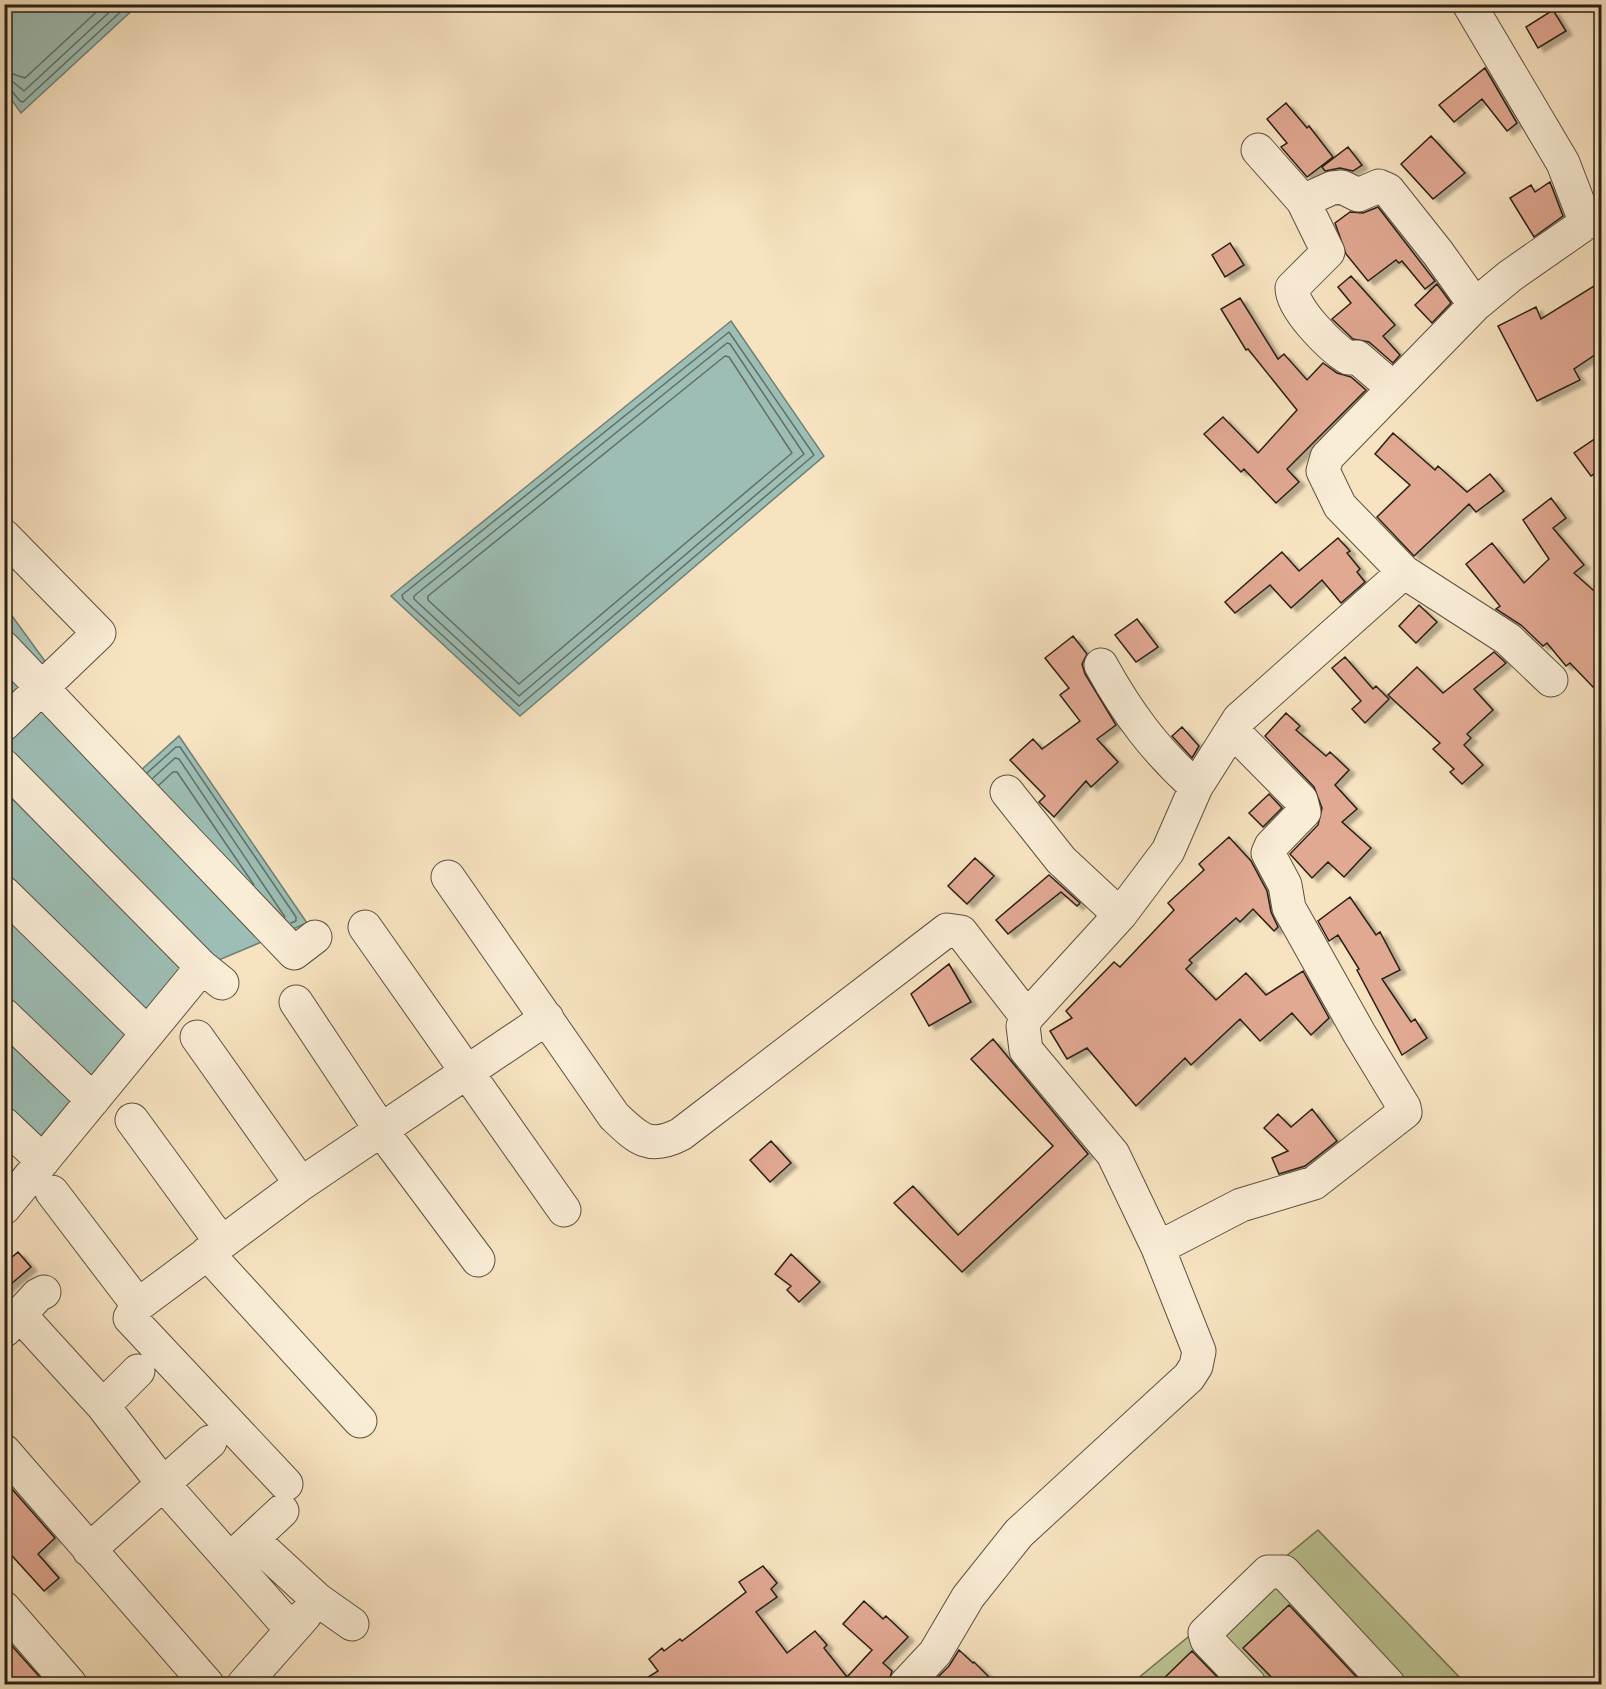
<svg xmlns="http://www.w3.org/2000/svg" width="1606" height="1689" font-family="'IM FELL English',serif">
<defs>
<filter id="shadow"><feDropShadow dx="6" dy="4" stdDeviation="1.5" flood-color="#0004"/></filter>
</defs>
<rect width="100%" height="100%" fill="#f7e3c0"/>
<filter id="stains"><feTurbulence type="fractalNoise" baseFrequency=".00333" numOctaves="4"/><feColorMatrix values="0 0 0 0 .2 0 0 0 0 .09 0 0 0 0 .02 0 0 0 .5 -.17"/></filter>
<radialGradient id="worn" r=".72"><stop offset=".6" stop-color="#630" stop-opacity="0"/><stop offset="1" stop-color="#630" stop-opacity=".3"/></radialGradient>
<path fill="#bcc493" stroke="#727255" stroke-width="1.5" d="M1318,1530L1466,1684H1131Z"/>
<path fill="#9dbeb5" stroke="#6f7f76" stroke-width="1.5" d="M4,5L5,4L138,5L21,113L5,91Z
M731,321L824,456L520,716L391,596Z
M4,605L131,779L179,736L307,923L178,977L36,1142L16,1154L5,1155Z"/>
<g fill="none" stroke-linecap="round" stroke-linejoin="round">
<path stroke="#636f66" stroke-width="1.5" d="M4,71L25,78L105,4
M4,80L13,82L24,91L118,4
M4,88L10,89L20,101L23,102L129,4
M729,332L814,455L519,706L403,599L402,595Z
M727,343L730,344L804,454L519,696L414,599V596Z
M725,356L729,357L792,453L519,684L428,600V596Z
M147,773L176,747H180L296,917V921L291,923
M153,778L175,758L179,759L285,917
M159,785L173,772H177L254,885"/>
</g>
<path fill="#e1a892" stroke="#292017" stroke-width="1.5" filter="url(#shadow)" d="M1553,10L1566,31L1538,48L1526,27Z
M1485,68L1517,123L1507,131L1482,99L1454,122L1439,105Z
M1286,103L1307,128L1309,126L1333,157L1307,177L1281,147L1287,143L1267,119Z
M1431,136L1465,173L1433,199L1401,164Z
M1348,147L1362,165L1353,171L1340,168L1325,171L1322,167Z
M1550,182L1563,216L1534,237L1510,198L1531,185L1535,192Z
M1378,207L1435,281L1425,289L1402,261L1399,263L1396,260L1368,281L1346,254L1335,223L1350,212L1363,213Z
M1230,243L1244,265L1225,277L1212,255Z
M1351,276L1395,325L1383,336L1400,355L1393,363L1369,342L1353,339L1332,319L1351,303L1338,287Z
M1602,281V350L1574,369L1580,380L1537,401L1498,326L1536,307L1541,319Z
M1437,284L1451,303L1432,323L1415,305Z
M1240,298L1278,359L1284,354L1307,380L1323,363L1337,373L1351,377L1366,390L1287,469L1299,482L1276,503L1244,469L1241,472L1204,434L1223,417L1258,453L1297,410L1248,349L1246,350L1221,309Z
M1393,433L1435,470L1438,466L1467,492L1490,474L1504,491L1476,512L1469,504L1414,556L1377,517L1410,485L1375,454Z
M1602,434V468L1591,476L1574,453Z
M1551,498L1566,518L1553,528L1584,565L1574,573L1602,598V679L1593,687L1570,663L1566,666L1547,643L1543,646L1521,625L1496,609L1500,606L1466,564L1492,543L1524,583L1549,559L1523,520Z
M1338,538L1350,551L1347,553L1360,569L1357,572L1365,582L1341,603L1322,580L1291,608L1270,585L1235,613L1225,602L1282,552L1299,571Z
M1419,605L1437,622L1416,643L1399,626Z
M1137,619L1158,647L1136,662L1115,635Z
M1073,636L1087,654L1082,664L1085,674L1116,725L1097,739L1118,762L1091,787L1086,781L1054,817L1039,802L1045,796L1010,760L1033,739L1042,749L1080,721L1060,695L1069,688L1045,658Z
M1494,652L1506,663L1474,689L1493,710L1467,734L1471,738L1464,745L1483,765L1462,784L1450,772L1454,769L1433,749L1440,743L1388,695L1417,667L1443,693Z
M1345,657L1373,689L1376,686L1389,699L1365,723L1352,709L1361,701L1332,668Z
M1286,713L1300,726L1296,730L1326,756L1330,752L1349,770L1335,785L1357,809L1342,822L1371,848L1344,877L1328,862L1312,878L1290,854L1318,825L1322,808L1314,787L1265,736Z
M1182,727L1199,746L1192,758L1172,736Z
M1269,794L1282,808L1263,827L1249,813Z
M1229,837L1251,861L1267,891L1271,912L1278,927L1274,931L1253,909L1240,922L1236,918L1189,960L1192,963L1186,969L1216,1000L1246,973L1266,995L1303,971L1329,1018L1311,1035L1292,1013L1260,1041L1240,1019L1191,1065L1185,1058L1136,1106L1087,1048L1067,1059L1050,1031L1072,1018L1066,1011L1114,962L1120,967L1174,910L1168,903L1204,870L1199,864Z
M975,858L994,876L967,904L948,886Z
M1049,875L1080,903L1077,906L1061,892L1008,934L996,920Z
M1350,897L1376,935L1380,932L1400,970L1382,979L1411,1022L1415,1019L1427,1038L1402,1055L1357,970L1359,969L1338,935L1329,941L1318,921Z
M949,964L971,1002L929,1026L911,994Z
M993,1039L1088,1154L962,1272L894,1203L913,1186L958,1235L1053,1146L971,1059Z
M1312,1109L1337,1141L1305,1166L1279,1174L1272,1158L1288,1151L1264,1128L1278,1114L1291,1127Z
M771,1141L791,1163L770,1182L750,1160Z
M18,1252L31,1267L4,1290V1264Z
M791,1254L820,1282L799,1302L787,1290L791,1286L775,1274Z
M4,1480L55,1538L38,1554L59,1578L44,1591L4,1547Z
M763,1566L777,1583L771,1589L777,1597L756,1612L787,1653L815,1631L827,1645L824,1648L847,1677L872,1650L843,1624L864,1601L883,1619L886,1616L908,1637L883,1663L892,1671L888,1684H637L658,1671L649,1659L662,1648L664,1651L680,1639L682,1641L746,1592L739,1582Z
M1289,1605L1363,1684H1278L1243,1648Z
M4,1637L46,1684H4Z
M959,1650L973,1663L974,1662L996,1684H960L952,1677L949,1680L954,1684H931L949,1666Z
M1192,1651L1224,1684H1158Z"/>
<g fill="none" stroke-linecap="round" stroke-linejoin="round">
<g stroke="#5c5141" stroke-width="35">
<path id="minor" d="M1469,4L1563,163L1586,223L1602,219
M1258,150L1303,201L1328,252L1292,288C1292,309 1331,347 1348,358L1357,357L1392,387
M1303,201L1332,188L1342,187L1358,195L1379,186L1388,190L1438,253L1475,305
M4,536L99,633L4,724
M1404,572L1508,639L1551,680
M4,648L294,953L315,937
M1101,665C1128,714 1154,749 1196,787
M4,766L202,967L222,983
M1007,792L1061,860L1120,915
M448,877L614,1116C637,1138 649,1151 681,1134L947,930L961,932L1027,1017
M4,893L147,1033
M365,927L564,1210
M296,1002L381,1130L478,1260
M4,1015L93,1100
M197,1037L301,1184
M132,1120L221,1242
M4,1124L43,1161
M52,1192L138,1305
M4,1208L202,967
M1158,1248L1241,1205L1314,1183L1405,1112L1404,1107L1359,1033L1289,908L1285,885L1268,853L1271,846L1304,812L1301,800L1232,730
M207,1253L360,1421
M20,1315L103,1406L164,1485L291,1629
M5,1330L38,1295L44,1292
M103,1406L138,1371
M4,1451L207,1684
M286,1484L130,1318L138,1305L301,1184L547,1018
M252,1539L318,1600L352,1624
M89,1550L210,1442
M237,1553L282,1511
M4,1608L70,1684
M244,1684L305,1615
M906,1684L935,1653L968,1597L1019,1533L1189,1377L1196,1366L1199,1351L1158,1248L1113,1154L1026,1050L1023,1026L1027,1017L1120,915L1168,851L1196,787L1239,719L1404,572L1340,506L1323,471L1327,457L1475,305L1510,276L1586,223
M1249,1684L1207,1640L1205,1633L1268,1572H1284L1388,1684"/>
</g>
<use href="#minor" stroke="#faedd6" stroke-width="33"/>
</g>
<rect width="1606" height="1689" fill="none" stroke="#f7e3c0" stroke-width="24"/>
<rect x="6" y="6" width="1594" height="1677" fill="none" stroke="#292017" stroke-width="3"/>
<rect x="12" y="12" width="1582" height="1665" fill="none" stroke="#292017" stroke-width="1.5"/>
<rect width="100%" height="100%" filter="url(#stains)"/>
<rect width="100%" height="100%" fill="url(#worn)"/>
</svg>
